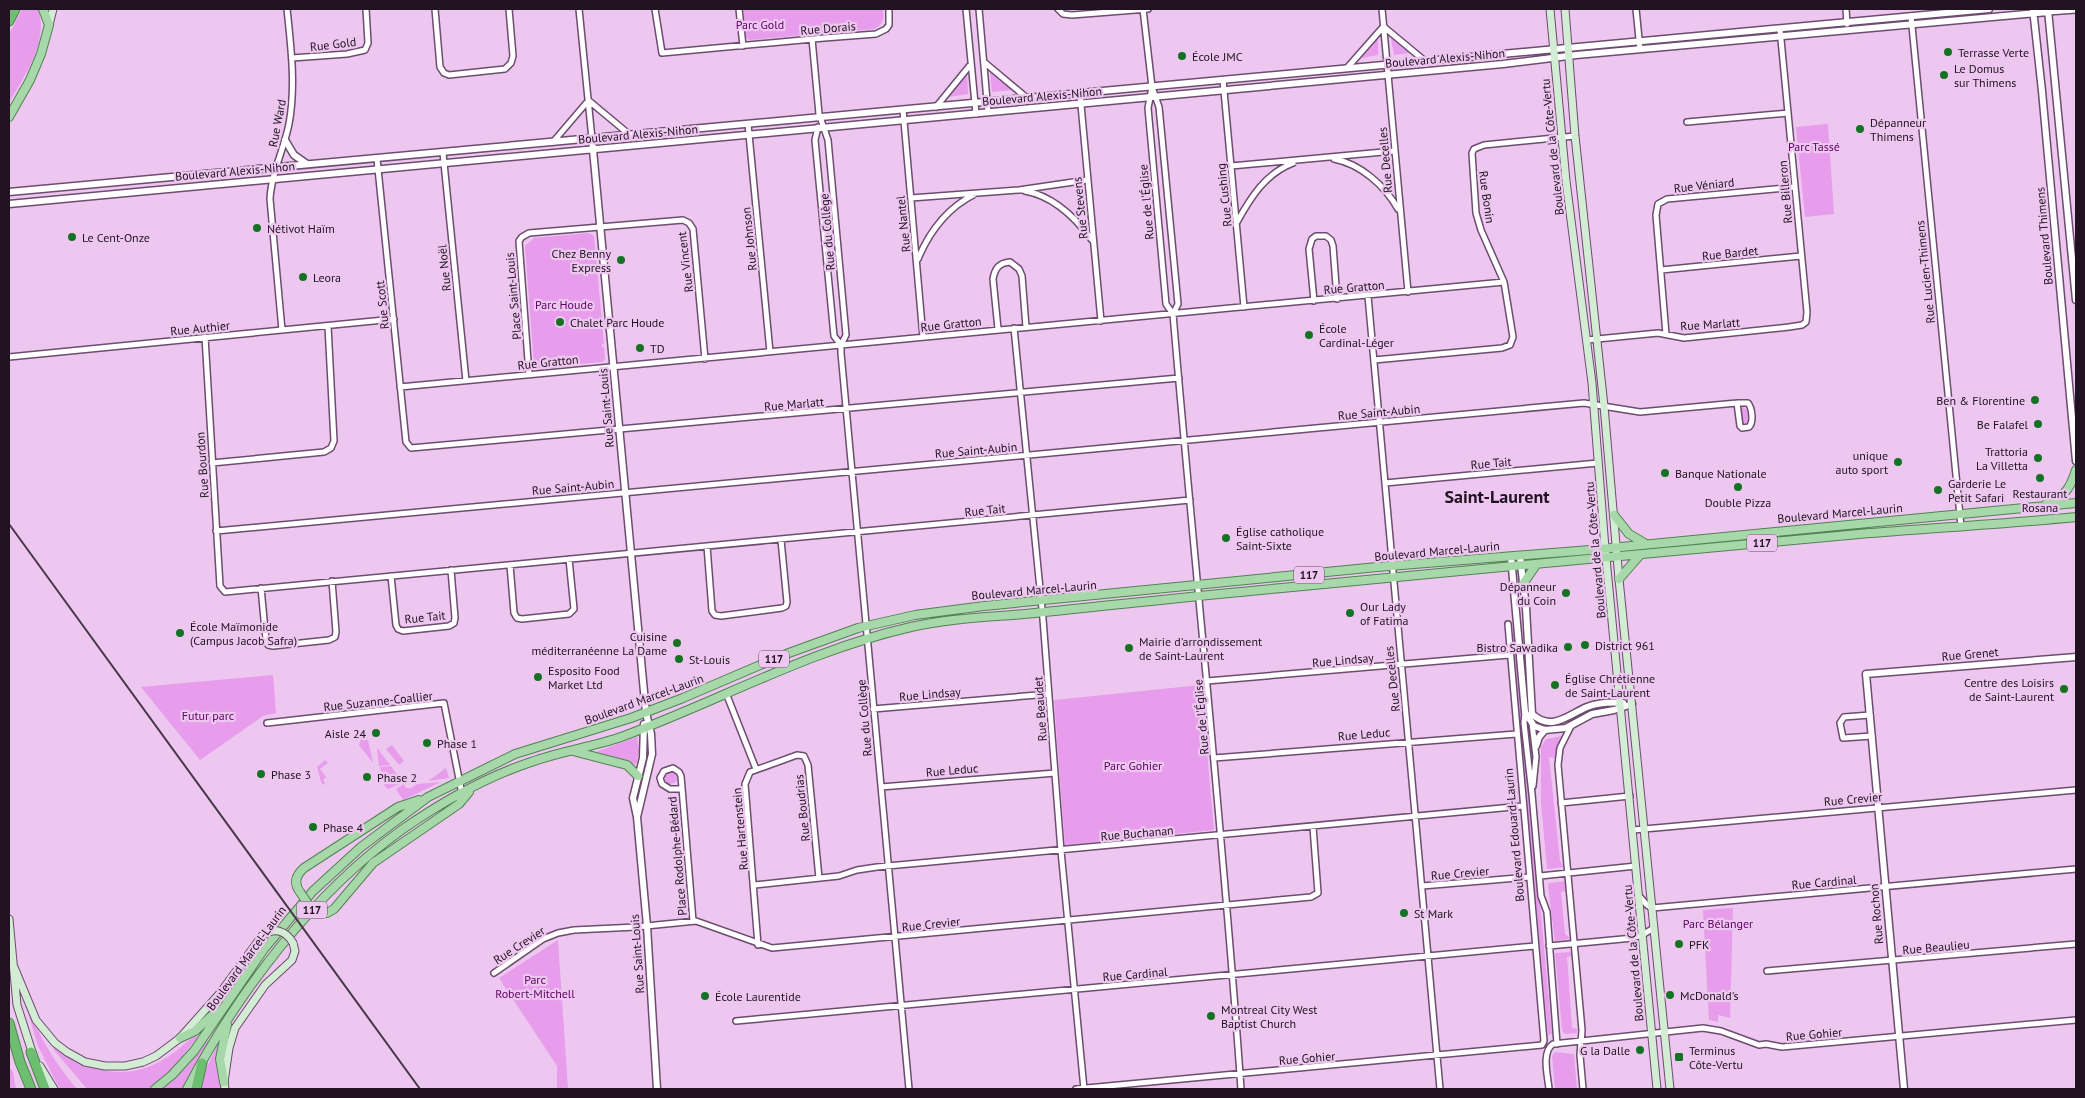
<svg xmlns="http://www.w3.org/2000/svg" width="2085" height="1098" font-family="'PT Sans',sans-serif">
<rect width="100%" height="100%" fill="#edc7ef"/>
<path fill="#e79cec" d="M22,9H39C47,45 26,73 9,103V35Z
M743,9H883C884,18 884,24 874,29L749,40L746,37Z
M1391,38H1392L1410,53L1394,55Z
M1378,39V55L1361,58L1376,40Z
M990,72H991L1013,90L992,92Z
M967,74L968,94L948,97Z
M1828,124L1834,214L1805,217L1796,127Z
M589,233L594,236L604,344H602V347H604L605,359L602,362L536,368L534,365L525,246L534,238Z
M1743,407L1747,410L1749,421L1746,424L1742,421L1741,410Z
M1514,629H1515L1552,1034L1548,1035L1512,638Z
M273,675L276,713L263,716L200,760L141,687Z
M1201,685L1214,830L1065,845L1054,700Z
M1563,736L1558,745L1555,758L1549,757L1560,861L1564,867L1547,869L1541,802V747L1546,739Z
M637,737L639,750L637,762L634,765L628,762L593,753Z
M361,739L368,740L373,763L359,745Z
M392,745L404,761L399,765L386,749Z
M377,749H378L390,765L379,766Z
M325,760L328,763L320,769L326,777L323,780L325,783L322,785L317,767Z
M391,766L399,778L381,771L380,767Z
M446,768L449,778L428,781Z
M668,772H673L676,775L677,780L674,783L669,784L665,781V776Z
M387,777V778L399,784L388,789L383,784Z
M441,782L403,800L396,789L404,784L406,788H411L417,784Z
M1567,881L1568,891L1561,892L1565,934L1571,939L1555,941L1548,886L1549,883Z
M1733,908L1730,1018L1718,1015V1022L1709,1020L1703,910Z
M558,940L568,1089H557V1066L499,978Z
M1570,952L1572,956L1567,957L1572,1028L1578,1029L1576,1033L1566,1034L1563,1032L1562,1029L1555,953Z
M28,1008C42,1042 54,1061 77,1089H60L57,1084L38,1046L27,1009Z
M195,1035L198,1037L171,1070L148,1089H87L53,1049L55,1047C84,1070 123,1081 157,1063C172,1056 183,1045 195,1035Z
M208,1040L210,1041L183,1089H163L188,1066Z
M220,1040L218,1065L222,1089H200L205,1071Z
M1555,1052L1574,1054L1577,1089H1555L1552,1056Z
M9,1067L13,1072L16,1089H9Z"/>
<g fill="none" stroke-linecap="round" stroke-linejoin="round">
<g stroke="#6d4c6f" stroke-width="8">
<path id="minor" d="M435,9L440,67L444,73L449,75L505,69L511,63L513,56L509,9
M579,9L592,139
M655,9L662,53L824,38L876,34L886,29L889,25V9
M739,9L743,46
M966,9L976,114
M979,9L988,112
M1058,9L1063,14L1072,15L1148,9
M1143,9L1152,87L1159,107L1178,304L1173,314
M1382,9L1408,292
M1636,9L1640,49
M1846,9L1847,24
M2048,12L2076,10
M1911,16L1961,526
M1384,27L1425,61
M812,39L819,114L828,140L846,335L841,345V353L909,1089
M292,58L347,54L365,50L368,43L366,9
M984,62L1027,98
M1347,68L1384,26
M1223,80L1244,307
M1152,87L1148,108L1166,304L1173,314C1195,573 1223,830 1241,1089
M1080,94L1101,321
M588,100L630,135
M936,107L971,64
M903,110L923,337
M1687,122L1788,113
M748,124L770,352
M818,127L815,140L834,336L841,345
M553,142L588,101
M443,153L466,381
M377,159L406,442L411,448L1179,378
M1334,159C1361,164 1385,186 1398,209
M1231,166L1394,151
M1025,191C1053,196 1075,217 1092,240
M911,198L1019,190L1087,180
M1237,222C1251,197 1265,174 1293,163
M918,259C930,230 947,208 975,194
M1661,270L1801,256
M1368,296L1440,1089
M1314,301L1309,249L1312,239L1316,236H1326L1331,240L1333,246L1337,299
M1014,328L1043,619L1061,851L1084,1089
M998,329L993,279C995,268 999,263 1010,262L1019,269L1022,276L1026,327
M282,330L270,199C271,174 284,149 289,124C296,86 291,47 287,9
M1666,334L1656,215L1658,204L1667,199L1795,187
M205,337L220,586L225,592L1190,500
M1587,340L1658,333L1684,338L1789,327L1802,325L1806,322L1807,312L1780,29
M9,357L394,319
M1374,360L1502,348L1510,345L1513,337L1504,282L1481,230L1476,213L1472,153L1474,149L1484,145L1575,136
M529,374L519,241L522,237L529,233L683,220L689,223L693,229L705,359
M400,387L1504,282
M212,463L324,452L331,448L334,441L328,326
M1385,483L1598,463
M216,531L1584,403L1640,412L1737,403H1748C1752,408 1754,422 1749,427L1742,428L1740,426L1737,403
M707,546L712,611L715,615L721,616L782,608L786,606L787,602L781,540
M510,565L514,613L517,618L522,619L569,614L574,609L569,559
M391,576L396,625L398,629L403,631L449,626L454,623L455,618L451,570
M261,588L266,640L268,645L273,646L329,640L335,637L336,632L332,581
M1207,681L1509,655
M726,693L756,769
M873,709L1049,694
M1525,712L1524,723L1532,794L1541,896L1547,912L1557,1044
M1870,715L1844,717L1840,723L1843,738L1872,736
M267,723L444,703L462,794
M1532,723L1536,757L1533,786
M1571,726L1560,748L1558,765L1582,1030L1580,1055L1583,1089
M1214,758L1516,734
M881,787L1055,773
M681,789H670L662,784L660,778L664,771L673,768L679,772L681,776L693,921
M1561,803L1630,796
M1633,830L2076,790
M1540,876L1636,866
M755,885L839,876L857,870L877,867L1523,806
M1422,886L1529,877
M1639,896L1647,905L1652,908L2076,869
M758,945L745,784L750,772L797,755L804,756L808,765L819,878
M1549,946L1633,938L1642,935L1654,928
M1767,971L2076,944
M494,973L543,939L558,933L574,930L636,927L696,921L772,948L1311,897L1318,893L1313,827
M736,1021L1535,946
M1076,1089L1542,1045L1544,1041L1508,624
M1549,1089C1548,1077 1541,1052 1553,1044L1703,1028L1721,1031L1759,1045L1766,1044L1782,1047L2076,1020"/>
</g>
<g stroke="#6d4c6f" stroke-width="9">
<path id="tertiary" d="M2033,9L2042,91L2076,461
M2048,10L2076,300
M592,139L646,713L651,734L652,754L637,817
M285,140L294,155L307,164
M9,192L1989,9
M9,204L1503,64L1576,55L2048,12
M1520,556L1526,608L1532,714C1552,732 1568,715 1587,707C1598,703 1611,702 1623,703
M1511,557L1525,712L1534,726L1545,730L1566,728L1592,714L1614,710L1632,704
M644,724L643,758L633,798L637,817L647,926L657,1089
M1536,746L1539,737L1545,730
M1904,1089L1866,674L2076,657"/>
</g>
<g stroke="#6d4c6f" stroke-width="9">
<path id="secondary" d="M1550,9L1566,181L1592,383L1605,548L1657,1089
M1565,9L1575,136L1604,406L1619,579L1670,1089
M49,25L53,9
M9,919L17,1005L33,1055
M14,967L36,1020L55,1043L67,1052L85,1062L105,1066H125L143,1062L156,1056L180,1038L221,992L262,936
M40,1066L54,1089
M225,1089L224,1082L229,1048L235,1028L265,985L292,960L295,951L293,943"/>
</g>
<g stroke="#528254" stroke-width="10">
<path id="primary" d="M9,117L30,80L41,54L49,25L43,9
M2047,503C2065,498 2071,486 2076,470
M1614,515L1629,534L1646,544
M1619,579L1640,555
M1523,584L1536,565
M573,751L627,765L638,776
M300,892C293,883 296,875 304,868L398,807L419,800
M320,913H327L334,909L373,863L459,804L469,792
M180,1038L195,1031L218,1010
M224,1082L220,1059L227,1025
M155,1089L172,1075L194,1051L264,949L313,891L361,847L428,797L515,754L631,718L683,698L786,654L858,628L915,615L984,606L1377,567L1590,550L2076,503
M187,1089C238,992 313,893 403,829C442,802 486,777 531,762C561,751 592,747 621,737C719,701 809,650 911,627C955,617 1000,617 1045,612C1124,604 1203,595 1282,588C1474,570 1667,551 1859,534C1932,528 2004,524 2076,517"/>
</g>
<g stroke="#528254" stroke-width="11">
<path id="motorway" d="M9,21L15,9
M9,1023L20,1062L31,1089
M31,1052L45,1089
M196,1089L202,1063"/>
</g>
<use href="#minor" stroke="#fff" stroke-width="5"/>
<use href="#tertiary" stroke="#fff" stroke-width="6"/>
<use href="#secondary" stroke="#d3ecd4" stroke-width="7"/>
<use href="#primary" stroke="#a7d8a9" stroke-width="8"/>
<use href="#motorway" stroke="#6dbe70" stroke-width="9"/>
<path stroke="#49364a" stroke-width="2" d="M9,524L420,1089"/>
<g stroke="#6d4c6f" stroke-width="9" stroke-linecap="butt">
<path id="secondary-bridge" d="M262,936C274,926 286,931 293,943"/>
</g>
<g stroke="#528254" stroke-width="10" stroke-linecap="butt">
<path id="primary-bridge" d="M300,892L310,907L320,913"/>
</g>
<use href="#secondary-bridge" stroke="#d3ecd4" stroke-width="7"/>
<use href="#primary-bridge" stroke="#a7d8a9" stroke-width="8"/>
</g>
<g fill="#147322" stroke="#edc7ef" stroke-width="2">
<circle cx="1948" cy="52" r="5"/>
<circle cx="1182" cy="56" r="5"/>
<circle cx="1944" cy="75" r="5"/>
<circle cx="1860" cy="129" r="5"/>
<circle cx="257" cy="228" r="5"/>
<circle cx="72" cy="237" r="5"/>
<circle cx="621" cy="260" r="5"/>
<circle cx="303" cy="277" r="5"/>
<circle cx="560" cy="322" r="5"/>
<circle cx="1309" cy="335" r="5"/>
<circle cx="640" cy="348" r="5"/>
<circle cx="2035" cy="400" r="5"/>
<circle cx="2038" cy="424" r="5"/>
<circle cx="2038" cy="458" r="5"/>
<circle cx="1898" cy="462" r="5"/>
<circle cx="1665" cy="473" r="5"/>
<circle cx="2040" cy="478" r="5"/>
<circle cx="1738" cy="487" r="5"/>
<circle cx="1938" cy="490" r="5"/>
<circle cx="1226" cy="538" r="5"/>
<circle cx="1566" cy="593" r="5"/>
<circle cx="1350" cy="613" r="5"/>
<circle cx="180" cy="633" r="5"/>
<circle cx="677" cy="643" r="5"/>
<circle cx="1585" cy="645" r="5"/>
<circle cx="1568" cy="647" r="5"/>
<circle cx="1129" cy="648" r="5"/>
<circle cx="679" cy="659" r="5"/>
<circle cx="538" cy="677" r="5"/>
<circle cx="1555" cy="685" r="5"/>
<circle cx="2064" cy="689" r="5"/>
<circle cx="376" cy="733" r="5"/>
<circle cx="427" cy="743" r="5"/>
<circle cx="261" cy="774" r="5"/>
<circle cx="367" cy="777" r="5"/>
<circle cx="313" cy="827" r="5"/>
<circle cx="1404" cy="913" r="5"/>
<circle cx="1679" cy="944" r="5"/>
<circle cx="1670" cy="995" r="5"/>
<circle cx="705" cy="996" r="5"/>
<circle cx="1211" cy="1016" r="5"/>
<circle cx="1640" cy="1050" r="5"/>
<rect x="1674" y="1052" width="10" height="10" rx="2.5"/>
</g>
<g text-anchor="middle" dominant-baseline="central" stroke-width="4.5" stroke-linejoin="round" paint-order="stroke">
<g fill="#edc7ef" stroke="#5e485f" stroke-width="1">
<rect x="1747" y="534.5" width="30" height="17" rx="4"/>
<rect x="1294" y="566.5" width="30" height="17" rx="4"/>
<rect x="759" y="650.5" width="30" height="17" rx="4"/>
<rect x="297" y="901.5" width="30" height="17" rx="4"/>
</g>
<g font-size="11" font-weight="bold" fill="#201221">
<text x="1762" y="543">117</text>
<text x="1309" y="575">117</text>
<text x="774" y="659">117</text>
<text x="312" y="910">117</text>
</g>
<g font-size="12" fill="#5e0165" stroke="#edc7ef">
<text x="760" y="24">Parc Gold</text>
<text x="1814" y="146">Parc Tassé</text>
<text x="564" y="304">Parc Houde</text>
<text x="208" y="715">Futur parc</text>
<text x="1133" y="765">Parc Gohier</text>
<text x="1718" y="923">Parc Bélanger</text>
<text x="535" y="979">Parc<tspan x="535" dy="14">Robert-Mitchell</tspan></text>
</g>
<g font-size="12" fill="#201221" stroke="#edc7ef">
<text transform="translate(828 28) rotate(-5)">Rue Dorais</text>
<text transform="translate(333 44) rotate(-7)">Rue Gold</text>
<text transform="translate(1445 58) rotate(-5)">Boulevard Alexis-Nihon</text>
<text transform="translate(1042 96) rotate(-5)">Boulevard Alexis-Nihon</text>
<text transform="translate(277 123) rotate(-79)">Rue Ward</text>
<text transform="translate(638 134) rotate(-5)">Boulevard Alexis-Nihon</text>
<text transform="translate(1552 147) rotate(-96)">Boulevard de la Côte-Vertu</text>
<text transform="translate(1385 160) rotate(-95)">Rue Decelles</text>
<text transform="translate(235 171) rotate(-5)">Boulevard Alexis-Nihon</text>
<text transform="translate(1704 185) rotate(-6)">Rue Véniard</text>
<text transform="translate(1785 192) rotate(-95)">Rue Billeron</text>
<text transform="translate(1224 195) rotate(-96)">Rue Cushing</text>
<text transform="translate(1487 197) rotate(82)">Rue Bonin</text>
<text transform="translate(1146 202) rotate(-95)">Rue de l'Église</text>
<text transform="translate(1080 208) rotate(-96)">Rue Stevens</text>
<text transform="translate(903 224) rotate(-96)">Rue Nantel</text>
<text transform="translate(827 232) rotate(-95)">Rue du Collège</text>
<text transform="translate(2044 236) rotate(-95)">Boulevard Thimens</text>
<text transform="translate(749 239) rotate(-96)">Rue Johnson</text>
<text transform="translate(1730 253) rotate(-6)">Rue Bardet</text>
<text transform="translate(685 262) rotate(-97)">Rue Vincent</text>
<text transform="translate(444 268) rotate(-96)">Rue Noël</text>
<text transform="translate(1925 272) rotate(-96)">Rue Lucien-Thimens</text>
<text transform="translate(1354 287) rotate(-5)">Rue Gratton</text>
<text transform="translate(513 296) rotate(-95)">Place Saint-Louis</text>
<text transform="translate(382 305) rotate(-96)">Rue Scott</text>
<text transform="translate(951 324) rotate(-6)">Rue Gratton</text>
<text transform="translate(1710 324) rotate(-4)">Rue Marlatt</text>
<text transform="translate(200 328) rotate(-6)">Rue Authier</text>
<text transform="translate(548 362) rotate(-6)">Rue Gratton</text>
<text transform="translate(794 404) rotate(-5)">Rue Marlatt</text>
<text transform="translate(606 408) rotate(-95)">Rue Saint-Louis</text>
<text transform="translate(1379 412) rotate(-5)">Rue Saint-Aubin</text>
<text transform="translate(976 450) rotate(-5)">Rue Saint-Aubin</text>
<text transform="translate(1491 463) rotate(-5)">Rue Tait</text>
<text transform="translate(202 465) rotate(-94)">Rue Bourdon</text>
<text transform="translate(573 487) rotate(-5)">Rue Saint-Aubin</text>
<text transform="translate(985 510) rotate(-6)">Rue Tait</text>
<text transform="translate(1840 513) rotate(-5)">Boulevard Marcel-Laurin</text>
<text transform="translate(1595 550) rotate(-95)">Boulevard de la Côte-Vertu</text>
<text transform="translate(1437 551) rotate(-5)">Boulevard Marcel-Laurin</text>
<text transform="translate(1034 590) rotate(-5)">Boulevard Marcel-Laurin</text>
<text transform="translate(425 617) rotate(-6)">Rue Tait</text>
<text transform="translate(1970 654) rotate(-5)">Rue Grenet</text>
<text transform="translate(1343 660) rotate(-5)">Rue Lindsay</text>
<text transform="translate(1392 679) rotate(-96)">Rue Decelles</text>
<text transform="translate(930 694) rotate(-5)">Rue Lindsay</text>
<text transform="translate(644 699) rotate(-20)">Boulevard Marcel-Laurin</text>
<text transform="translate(378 701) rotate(-6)">Rue Suzanne-Coallier</text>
<text transform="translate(1040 709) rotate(-94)">Rue Beaudet</text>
<text transform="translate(1201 717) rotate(-95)">Rue de l'Église</text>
<text transform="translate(864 718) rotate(-95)">Rue du Collège</text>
<text transform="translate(1364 734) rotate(-5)">Rue Leduc</text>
<text transform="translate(952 770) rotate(-5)">Rue Leduc</text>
<text transform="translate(1853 799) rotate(-5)">Rue Crevier</text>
<text transform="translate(802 808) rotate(-96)">Rue Boudrias</text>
<text transform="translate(740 829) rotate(-95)">Rue Hartenstein</text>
<text transform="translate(1137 833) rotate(-5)">Rue Buchanan</text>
<text transform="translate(1514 835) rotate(-95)">Boulevard Edouard-Laurin</text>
<text transform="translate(677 856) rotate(-95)">Place Rodolphe-Bédard</text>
<text transform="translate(1460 873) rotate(-5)">Rue Crevier</text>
<text transform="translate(1824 882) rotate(-5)">Rue Cardinal</text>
<text transform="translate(1876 914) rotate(-95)">Rue Rochon</text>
<text transform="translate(931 924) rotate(-6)">Rue Crevier</text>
<text transform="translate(519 945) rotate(-33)">Rue Crevier</text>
<text transform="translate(1936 947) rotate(-5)">Rue Beaulieu</text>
<text transform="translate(1633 953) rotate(-95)">Boulevard de la Côte-Vertu</text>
<text transform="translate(637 954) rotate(-94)">Rue Saint-Louis</text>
<text transform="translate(246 958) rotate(-54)">Boulevard Marcel-Laurin</text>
<text transform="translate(1135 974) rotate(-5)">Rue Cardinal</text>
<text transform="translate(1814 1034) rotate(-5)">Rue Gohier</text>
<text transform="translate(1307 1058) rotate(-5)">Rue Gohier</text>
</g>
<g font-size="12" fill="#201221" stroke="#edc7ef" text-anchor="start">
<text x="1958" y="52">Terrasse Verte</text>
<text x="1192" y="56">École JMC</text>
<text x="1954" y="68">Le Domus<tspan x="1954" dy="14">sur Thimens</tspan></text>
<text x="1870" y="122">Dépanneur<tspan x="1870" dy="14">Thimens</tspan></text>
<text x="267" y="228">Nétivot Haïm</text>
<text x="82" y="237">Le Cent-Onze</text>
<text x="611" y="253" text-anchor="end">Chez Benny<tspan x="611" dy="14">Express</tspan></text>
<text x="313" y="277">Leora</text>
<text x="570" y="322">Chalet Parc Houde</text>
<text x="1319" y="328">École<tspan x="1319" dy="14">Cardinal-Léger</tspan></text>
<text x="650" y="348">TD</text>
<text x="2025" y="400" text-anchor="end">Ben &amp; Florentine</text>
<text x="2028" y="424" text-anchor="end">Be Falafel</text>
<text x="2028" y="451" text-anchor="end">Trattoria<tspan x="2028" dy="14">La Villetta</tspan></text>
<text x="1888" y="455" text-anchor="end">unique<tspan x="1888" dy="14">auto sport</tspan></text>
<text x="1675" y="473">Banque Nationale</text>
<text x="1948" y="483">Garderie Le<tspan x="1948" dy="14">Petit Safari</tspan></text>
<text x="2040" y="493" text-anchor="middle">Restaurant<tspan x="2040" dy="14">Rosana</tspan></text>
<text x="1738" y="502" text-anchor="middle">Double Pizza</text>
<text x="1236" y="531">Église catholique<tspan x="1236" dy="14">Saint-Sixte</tspan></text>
<text x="1556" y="586" text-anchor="end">Dépanneur<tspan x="1556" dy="14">du Coin</tspan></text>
<text x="1360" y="606">Our Lady<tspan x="1360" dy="14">of Fatima</tspan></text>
<text x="190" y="626">École Maïmonide<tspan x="190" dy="14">(Campus Jacob Safra)</tspan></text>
<text x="667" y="636" text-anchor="end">Cuisine<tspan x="667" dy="14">méditerranéenne La Dame</tspan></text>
<text x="1139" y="641">Mairie d'arrondissement<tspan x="1139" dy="14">de Saint-Laurent</tspan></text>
<text x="1595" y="645">District 961</text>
<text x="1558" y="647" text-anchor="end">Bistro Sawadika</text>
<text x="689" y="659">St-Louis</text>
<text x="548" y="670">Esposito Food<tspan x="548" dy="14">Market Ltd</tspan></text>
<text x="1565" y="678">Église Chrétienne<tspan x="1565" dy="14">de Saint-Laurent</tspan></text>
<text x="2054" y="682" text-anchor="end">Centre des Loisirs<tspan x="2054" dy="14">de Saint-Laurent</tspan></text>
<text x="366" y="733" text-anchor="end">Aisle 24</text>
<text x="437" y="743">Phase 1</text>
<text x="271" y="774">Phase 3</text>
<text x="377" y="777">Phase 2</text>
<text x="323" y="827">Phase 4</text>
<text x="1414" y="913">St Mark</text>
<text x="1689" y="944">PFK</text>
<text x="1680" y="995">McDonald's</text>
<text x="715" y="996">École Laurentide</text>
<text x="1221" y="1009">Montreal City West<tspan x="1221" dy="14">Baptist Church</tspan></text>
<text x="1630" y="1050" text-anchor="end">G la Dalle</text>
<text x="1689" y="1050">Terminus<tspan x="1689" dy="14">Côte-Vertu</tspan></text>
</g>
<g font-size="18" font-weight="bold" fill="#201221" stroke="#edc7ef">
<text x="1497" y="496">Saint-Laurent</text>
</g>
</g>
<rect width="2085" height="1098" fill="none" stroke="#201221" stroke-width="20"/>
</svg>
